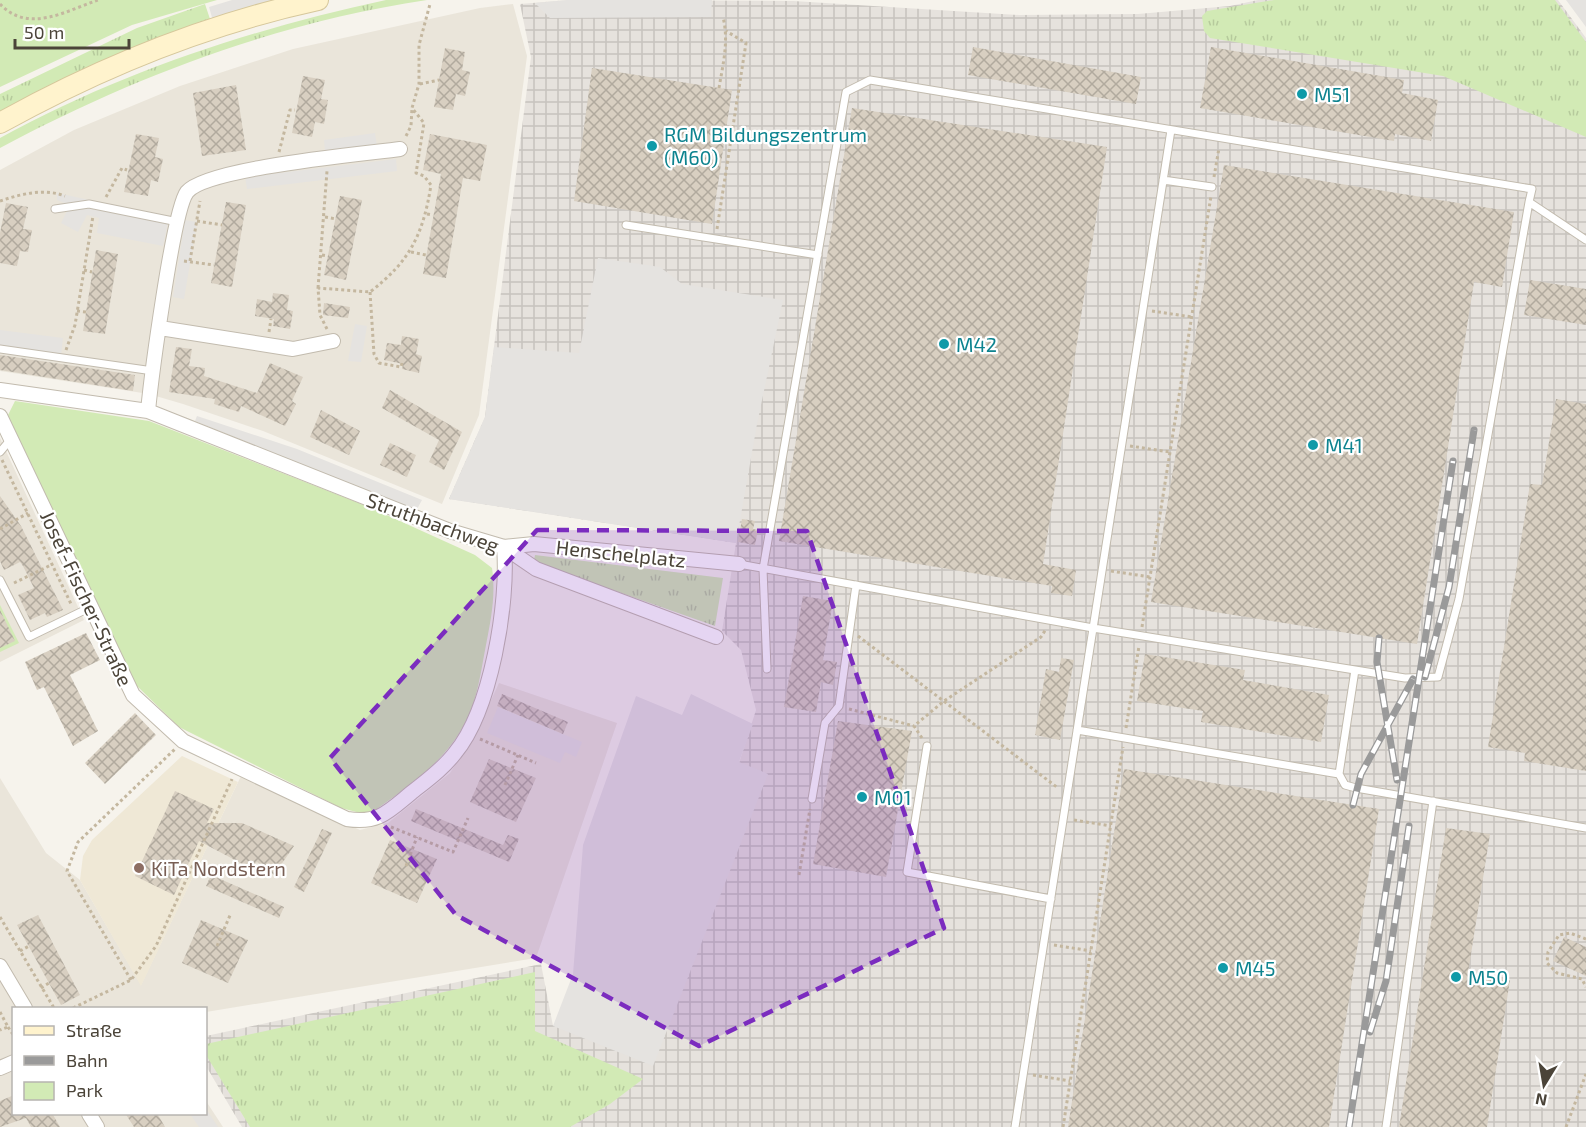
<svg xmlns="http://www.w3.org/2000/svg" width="1586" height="1127" font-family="'Exo 2',sans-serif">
<defs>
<pattern id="industrial-grid" width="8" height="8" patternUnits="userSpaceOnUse" patternTransform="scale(1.5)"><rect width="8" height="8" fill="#e6e2dd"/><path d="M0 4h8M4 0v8" fill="none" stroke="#c7c3be"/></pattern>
<pattern id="grass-tufts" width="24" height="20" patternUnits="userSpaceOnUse" patternTransform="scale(1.5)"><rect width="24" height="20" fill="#d2eab5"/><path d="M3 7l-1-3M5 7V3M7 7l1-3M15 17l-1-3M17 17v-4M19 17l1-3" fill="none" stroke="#b6ca9c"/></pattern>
<pattern id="building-cross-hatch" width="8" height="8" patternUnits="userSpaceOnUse" patternTransform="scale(1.5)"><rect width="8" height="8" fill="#d8cfc1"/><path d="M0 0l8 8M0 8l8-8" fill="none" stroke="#b1aa9e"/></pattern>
</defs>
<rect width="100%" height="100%" fill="#f6f3ec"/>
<path fill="#eae5da" d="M513,4L527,56L479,415L442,504L263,431L183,404L149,394L0,371V170L74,130L180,86L293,49L480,8Z
M0,438L84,620L0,662Z
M499,683L617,723L536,958L206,1012V1008H14V1114H206V1101L223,1127H0V778L46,853L80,880L141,985L241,776L360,830L388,823L450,773L476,733Z"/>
<path fill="url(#industrial-grid)" d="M569,0L793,1L1019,15L1138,14L1230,6L1258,0H1558L1586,38V1127H242L206,1066V1036L541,964L553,1026L767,774L739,763L756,710L741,650L722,631L736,543L449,499L485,417L531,57L520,4Z"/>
<path fill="#efe8d6" d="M182,756L238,782L141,986L80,880L83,856L92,840Z"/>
<path fill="url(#grass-tufts)" d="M386,0H427C278,22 132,77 0,148V138C121,72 251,29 386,0Z
M1274,0H1555L1586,42V137L1443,76L1210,38L1204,31L1202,16L1207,11Z
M205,4L211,22L0,112V94L137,28Z
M535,555L723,578L715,626L539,564L534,560Z
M535,972V1031L643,1079L610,1104L570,1127H250L206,1055V1044Z"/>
<path fill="#d2eab5" d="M0,0H217L132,25L0,87Z
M15,401L149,421L369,507L475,555L492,568C496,595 491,619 486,645C481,670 478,698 466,721C446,762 405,789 368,815L341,808L179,727L136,685L11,429L8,415Z
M0,605L19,643L0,652Z"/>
<path fill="#e5e3e0" d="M232,0H280L213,21L209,7Z
M569,0H712L711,17L550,18L535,3Z
M1566,0H1586V27Z
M375,133L377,146L325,152L324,140Z
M396,159L397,171L247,189L245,177Z
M57,193L169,217L163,246L97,233L99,218L87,215L78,232L61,223L70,205L57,200Z
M185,220L197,222L184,299L173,297Z
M598,258L660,267L682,284L783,300L757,424L736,543L449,499L485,417L494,347L579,353Z
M355,324L367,326L361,362L348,361Z
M0,330L63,338L61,357L0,349Z
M197,416L297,449L422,500L416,511L195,421Z
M691,694L753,724L739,762L768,774L653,1066L553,1026L573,974L583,845L636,696L682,715Z
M498,707L582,742L576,757L565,752L560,763L487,733Z
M206,1109L218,1127H199L190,1114H206Z"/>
<path fill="url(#building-cross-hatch)" d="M973,47L1141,77L1136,104L968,75Z
M1211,47L1404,80L1402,93L1438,100L1431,141L1395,134L1394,141L1200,108Z
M445,48L465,52L462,70L470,72L465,96L456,94L453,110L434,107Z
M592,68L732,90L712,224L574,201Z
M303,76L325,80L321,99L328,100L324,124L315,122L312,137L292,133Z
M236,85L246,150L202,156L193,93Z
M852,108L1107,147L1043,564L1076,570L1072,596L1051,593L1052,586L779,541Z
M136,134L159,138L155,157L163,159L158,182L151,180L148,196L124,192Z
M430,134L487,145L480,181L463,178L446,278L423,274L441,174L423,170Z
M1224,165L1514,212L1502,287L1474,282L1417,644L1151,602Z
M340,196L362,200L346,280L324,275Z
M226,202L246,205L232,287L211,283Z
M6,203L28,207L23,229L32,230L28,252L20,251L17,266L0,263V233Z
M96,250L118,254L105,334L83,331Z
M1530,280L1586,289V325L1524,315Z
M273,293L289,295L287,310L293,311L290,329L273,326L274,319L255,316L257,299L272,302Z
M324,303L350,307L348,318L323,315Z
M402,336L419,339L416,354L422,356L419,373L402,369L403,364L384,360L387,343L401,345Z
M176,347L192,349L189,366L205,368L204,376L257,393L270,363L303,377L292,401L296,404L285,426L241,406L239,412L214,404L215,399L169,392Z
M0,355L135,375L133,391L0,370Z
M390,390L462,432L444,470L429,462L439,440L382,408Z
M1556,399L1586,404V771L1524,761L1525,753L1488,747L1530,484L1542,485Z
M321,410L360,431L349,455L310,437Z
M390,443L416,455L407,477L380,465Z
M0,496L21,526L63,610L47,617L45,613L30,620L18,595L34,588L23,566L20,562L4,570L0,561Z
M742,519L755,521L753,529L758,530L755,545L738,542Z
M803,596L833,601L823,660L837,662L833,685L821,682L816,712L784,707Z
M0,610L15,641L0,648Z
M86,633L100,660L70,675L98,731L73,746L44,687L37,690L25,662Z
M1145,654L1245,670L1243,680L1329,695L1321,742L1201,722L1203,711L1137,701Z
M1061,658L1074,660L1060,740L1035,735L1046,669L1059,672Z
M502,694L568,722L563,734L497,706Z
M135,713L156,735L105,784L85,763Z
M838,721L912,731L886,877L813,864Z
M489,759L536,778L516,822L470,802Z
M1124,769L1379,809L1329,1127H1068Z
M175,791L214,809L207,823H242L294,846L274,875L257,862L250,868L199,841L174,895L135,876Z
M416,809L503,845L508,835L519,839L509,862L411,821Z
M1446,828L1490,834L1468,973L1510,980L1487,1127H1399Z
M322,829L332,833L304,892L294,887Z
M390,840L437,859L417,903L371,883Z
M211,875L284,907L279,918L206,886Z
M38,915L80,995L61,1005L17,925Z
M201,920L248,940L228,983L182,963Z
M1564,937L1586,947V976L1553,961Z
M14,1095V1113H52L60,1127H31L26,1118L0,1127V1101Z
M125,1113H157L165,1127H134Z"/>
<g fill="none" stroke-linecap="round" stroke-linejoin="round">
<g stroke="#c2bbae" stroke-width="9">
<path id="lane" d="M1163,180L1212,187
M55,209L89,204L178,222
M626,225L818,255
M0,349L153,371
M0,452L11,439
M739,564L1093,628L1405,678L1438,677L1459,599L1529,202
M0,580L29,637L91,607
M767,669L763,569L846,92L870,80L1532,189L1529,202L1586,240
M1077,730L1339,774L1345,785L1356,788L1586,828
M927,746L907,872L1051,899
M1339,774L1355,670
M812,799L825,723L839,706L856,585
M1015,1127L1171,130
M1386,1127L1433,801"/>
</g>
<g stroke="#c2bbae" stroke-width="16">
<path id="street" d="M160,328L293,349L333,341
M0,390L148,411L450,531L504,547L536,569L716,637
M148,411C151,380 173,210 187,192C206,168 363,154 400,149
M0,416L133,695L183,741L347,819C378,824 388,812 411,793C426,781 443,769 455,753C491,710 509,602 504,547
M504,547L534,544L739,564
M0,966L25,1008
M0,1068L14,1062
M89,1114L97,1127"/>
</g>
<g stroke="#d6c79b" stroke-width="22">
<path id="secondary" d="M0,123C99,68 207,24 318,0"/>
</g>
<path stroke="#c4b79f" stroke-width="3" stroke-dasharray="3 3" stroke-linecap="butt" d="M0,4C28,34 66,11 98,0
M420,84L439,80
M719,88C723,64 729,41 723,17
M406,136L411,126L412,108
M279,152L290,110H295
M1214,177L1219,148
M106,197L122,168L127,170
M0,201C21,194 44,188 65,196
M427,214L433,215
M325,217L336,219
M197,221L222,225
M717,229L746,43L726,31
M411,252L426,255
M322,255L328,256
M184,261L214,265
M190,261L200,201
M84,270L92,272
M318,288L327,171
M370,292L374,354L379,363L401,367L402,363
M77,311L86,312
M1152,311L1192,317
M327,329L320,315L318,288L370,292C410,261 423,235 431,185L424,176L416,173L424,123L412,108L419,84V45L430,4
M269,332L271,319
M66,350L75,325L93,216
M1130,446L1170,452
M2,460L72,606
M0,529L28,513
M1111,571L1150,577
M14,583L53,564
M1142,627L1211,196
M858,636L1058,788
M849,709L914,726
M1126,728L1139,646
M922,738L914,726L944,701L1041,637L1046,629
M480,739L536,763
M505,785L518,755
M1074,820L1111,826
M391,827L453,852L468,818
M406,866L417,837
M799,875L810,809
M0,917L54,1008
M1586,939L1570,933L1559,935L1548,952L1547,963L1557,973L1582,979L1586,987
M1054,945L1091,951
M217,946L231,913
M20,951L29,946
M131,980L67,871L78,842L175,749
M41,988L49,983
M73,1008L131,980L156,946L232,779
M0,1012L8,1027L0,1030
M8,1027L14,1036
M1033,1075L1070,1081
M1063,1127L1123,747
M1566,1127L1586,1074"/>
<use href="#lane" stroke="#fff" stroke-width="7"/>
<use href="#street" stroke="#fff" stroke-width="14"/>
<use href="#secondary" stroke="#fff3cd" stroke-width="20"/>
<g stroke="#9a9a9a" stroke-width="7">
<path id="rail" d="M1379,638L1377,662L1397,780
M1425,677L1449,587L1474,430
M1353,805L1361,774L1413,679
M1370,1032L1386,981L1409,826
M1349,1127L1453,461"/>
</g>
<use href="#rail" stroke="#fff" stroke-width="4.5" stroke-dasharray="14" stroke-linecap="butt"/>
</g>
<path fill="#7b2cbf" fill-opacity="0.2" stroke="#7b2cbf" stroke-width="4.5" stroke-dasharray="12 8" stroke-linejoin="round" d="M537,530L807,531L944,928L699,1046L456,915L330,758Z"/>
<g fill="#0f9aa8" stroke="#fff" stroke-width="2">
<circle cx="1302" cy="94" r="6"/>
<circle cx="652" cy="146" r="6"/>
<circle cx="944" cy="344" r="6"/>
<circle cx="1313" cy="445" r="6"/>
<circle cx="862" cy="797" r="6"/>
<circle cx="1223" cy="968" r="6"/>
<circle cx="1456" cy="977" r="6"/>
</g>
<circle fill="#8d6e63" stroke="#fff" stroke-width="2" cx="139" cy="868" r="6"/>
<g text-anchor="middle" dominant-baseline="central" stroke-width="4.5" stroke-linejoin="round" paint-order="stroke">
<g font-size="20" fill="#0d838f" stroke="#fff" text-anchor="start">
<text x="1314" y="94">M51</text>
<text x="664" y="134">RGM Bildungszentrum<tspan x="664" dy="23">(M60)</tspan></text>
<text x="956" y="344">M42</text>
<text x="1325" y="445">M41</text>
<text x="874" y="797">M01</text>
<text x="1235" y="968">M45</text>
<text x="1468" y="977">M50</text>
</g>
<g font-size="20" fill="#4b4439" stroke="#fff">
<text transform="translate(433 522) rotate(20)">Struthbachweg</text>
<text transform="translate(621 553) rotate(6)">Henschelplatz</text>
<text transform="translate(87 598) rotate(65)">Josef-Fischer-Straße</text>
</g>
<g font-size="20" fill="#785e54" stroke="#fff" text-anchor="start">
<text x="151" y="868">KiTa Nordstern</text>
</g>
</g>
<rect x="12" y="1007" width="195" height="108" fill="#ffffff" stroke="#b7b4b0" stroke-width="1.5"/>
<rect x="24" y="1026" width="30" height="9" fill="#fff3cd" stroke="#b7b4b0" stroke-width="1.5"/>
<text x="66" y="1037" font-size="18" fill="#4b4439">Straße</text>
<rect x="24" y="1056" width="30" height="9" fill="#9a9a9a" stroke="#b7b4b0" stroke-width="1.5"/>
<text x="66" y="1067" font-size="18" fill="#4b4439">Bahn</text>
<rect x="24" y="1082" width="30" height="18" fill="#d2eab5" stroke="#b7b4b0" stroke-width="1.5"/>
<text x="66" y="1097" font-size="18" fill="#4b4439">Park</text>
<g transform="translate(1544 1085) rotate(191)" stroke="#ffffff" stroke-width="4.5" paint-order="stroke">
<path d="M0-4.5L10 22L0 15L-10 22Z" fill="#4b4439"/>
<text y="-9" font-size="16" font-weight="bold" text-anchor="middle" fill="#4b4439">N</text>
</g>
<path d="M15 39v9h114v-9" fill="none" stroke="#4b4439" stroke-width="3"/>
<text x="24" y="39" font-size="18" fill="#4b4439" stroke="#ffffff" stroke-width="4.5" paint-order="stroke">50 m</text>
</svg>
